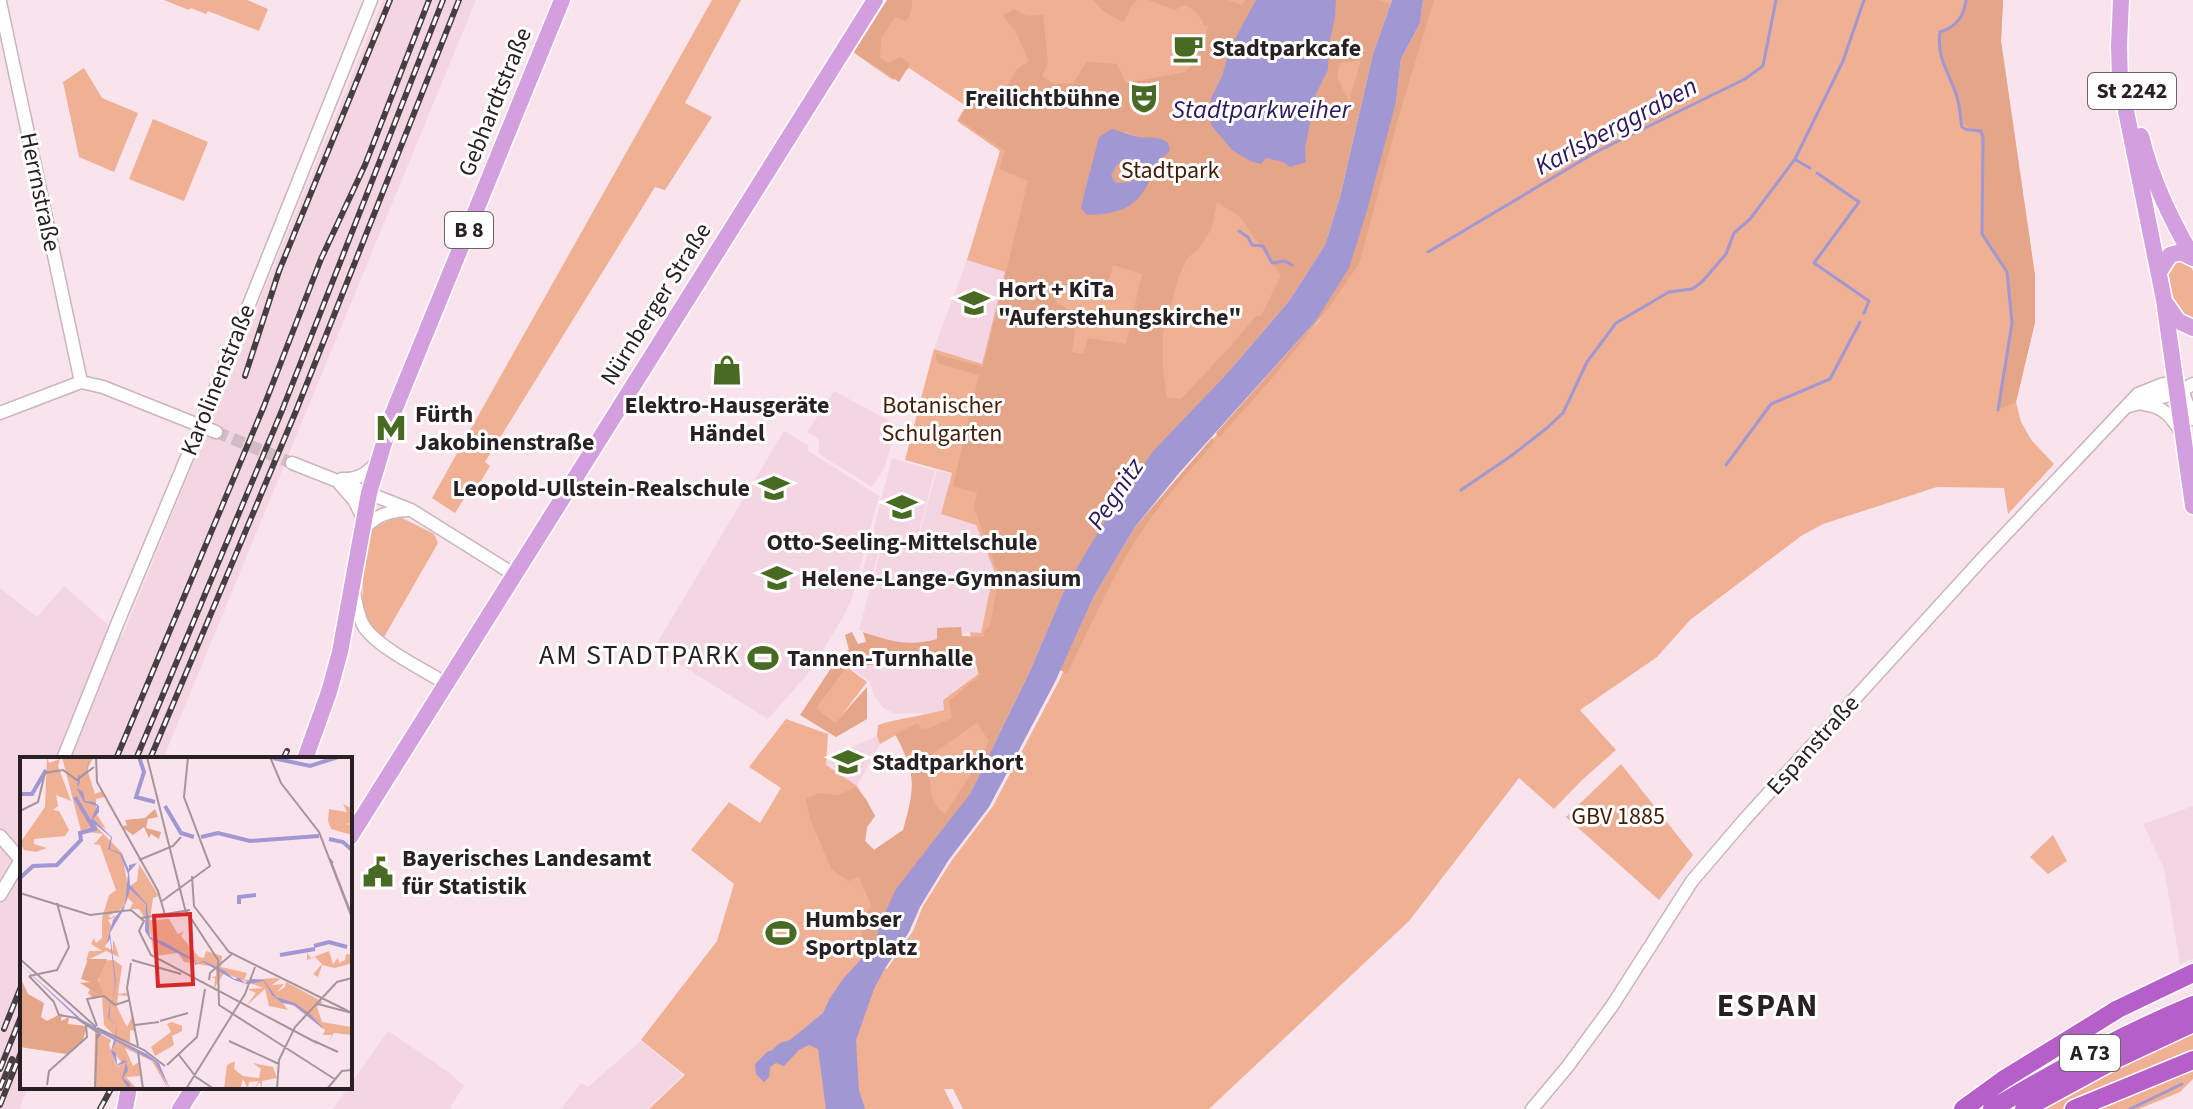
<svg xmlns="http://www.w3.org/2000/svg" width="2193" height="1109" font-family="'Source Sans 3',sans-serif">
<rect width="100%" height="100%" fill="#f9e3ed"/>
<path fill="#f4d5e3" d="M383,0H476L163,759H22V1087H28L19,1109H0V588L37,617L64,586L122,637Z
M967,260L1005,272L982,365L934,349Z
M834,391L897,425L885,466L872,487L819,454V439L807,432Z
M784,431L809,446L807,450L879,496L851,601L843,617L812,669L768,719L654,648Z
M892,458L935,471L915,547L909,551L881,544L872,576L862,574Z
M937,470L951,474L941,514L976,525L994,570L981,634L970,632L925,642L898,644L859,630L882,546L914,553Z
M869,651L973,656L977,674L942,700L945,710L922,716L921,713L896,714L883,708L874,696L870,682L851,668Z
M877,736L880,744L857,786L826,765V759Z
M2193,806V959L2180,964L2164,868L2143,824Z
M388,1031L447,1071L464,1086L449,1109H333Z
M641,1041L683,1075L647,1109H561L581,1083L588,1087Z"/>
<path fill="#efb093" d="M164,0H247L268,9L259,31L208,11L206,14L191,8L189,10Z
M712,0H741L685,103L712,117L665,190L655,187L485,462L490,466L475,491L471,488L455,513L432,498Z
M888,0H1392L1373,54L1325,245L1066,586L970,794L864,960L887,969L913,931L923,906L952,860L993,806L1059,681L1098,595L1138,526L1184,471L1319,321L1353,267L1426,0H2003L2001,41L2035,276V322L2016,402L2021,422L2032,441L2054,464L2008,514L2004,488L1937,487L1823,524L1801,536L1690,620L1657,657L1580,710L1616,750L1582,780L1554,809L1519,778L1409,921L1209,1109H963L953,1089H944L954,1109H649L685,1075L641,1040L717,941L734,884L691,850L729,802L760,823L781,788L749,767L786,719L828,734L826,765L857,786L875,816L867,827L865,841L874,850L904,830C915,788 917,775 896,735L880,744L877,736L878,725C900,718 922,716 944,710L943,700L978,674L970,632L981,633L994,570L976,525L941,514L952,473L905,460L934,349L982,364L1005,272L967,260L1000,151L957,121L966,106L909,68L893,80L854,53Z
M84,68L102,98L138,113L114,172L79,157L63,82Z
M153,119L208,142L184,201L129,179Z
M2177,256L2188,262L2193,271V322C2172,307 2172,293 2168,269Z
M402,518L434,534L438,543L384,637C357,621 362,588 365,561C367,550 368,539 372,529L392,519Z
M847,667L867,682L835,724L815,708Z
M1621,764L1693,855L1659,900L1566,817Z
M2053,835L2067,861L2048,874L2030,857Z
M2193,1032V1055L2062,1109H2042L2128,1063Z
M2193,1066V1079L2180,1092L2139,1109H2088Z"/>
<path fill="#e5a588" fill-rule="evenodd" d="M887,0H911C914,7 910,15 906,21L895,17L881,39L880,58L888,63L900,57L910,64L899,82L854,52Z
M1093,0H1137L1133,3L1124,22L1104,12Z
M1148,0H1228L1242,5L1245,0H1256L1230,48L1222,76L1211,98L1266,158L1283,162H1306L1305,148L1316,94L1328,70L1329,43L1335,18L1336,0H1379L1390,4L1373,54L1340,197L1325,245L1289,301L1224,377L1154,450L1112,509L1066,586L1030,671L970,794L935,840L881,922L874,945L870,951L862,942L861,917L872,907L859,877L849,881L832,870L810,819L806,799L819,793L838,795L856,787L866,799L875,816L867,827L865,841L874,850L903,830C915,787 917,775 895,734L918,723L921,729L930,728L952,718L949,701L980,675L973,656C964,657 957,654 948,655C914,659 881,665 847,667L816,708L835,723L867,687V719L836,737L800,715L841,653L849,650L845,635L852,632L858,644L866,642L863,632C890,641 908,647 937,639V628L961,627L962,636L984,637L985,630L990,626L999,575L974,508L977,493L953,486L979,375L937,363L936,354L983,367L1028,181L999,169L1005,151L959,120L969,101L978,106L988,91L1001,97L1016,70L1029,61L1015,31L1003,16L1014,9L1027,16L1043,15L1048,63L1042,76L1054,84L1073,83L1087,62L1117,64L1126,83L1185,72L1194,64L1201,41L1204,42L1208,26L1204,25C1200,15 1195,9 1184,5L1175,10ZM1361,60L1349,102L1337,77L1340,63ZM1127,132L1141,138L1162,156L1157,165L1087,215L1081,208L1083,198L1099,137ZM1217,202L1240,217L1281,275L1261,316H1256L1228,349L1181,399L1167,398L1163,369V334L1179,276L1187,258L1198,250L1212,228ZM1113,265L1142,274L1126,344L1088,338L1083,354L1072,352L1075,331L1071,311L1056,302L1058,284L1094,291L1109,279ZM977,723L989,741L978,763L945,814C926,802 929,773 932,754Z
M1423,0H1434L1400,112L1359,264L1327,310L1273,377L1219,438L1216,433L1315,322L1396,102L1401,59L1420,23Z
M1966,0H2003L2001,41L2035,276V322L2016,402L1998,410L2012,323L2007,272L1982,234L1983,155L1980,135L1964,124C1961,113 1959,103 1956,93C1948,72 1936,55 1940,32C1956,27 1964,17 1966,0Z
M1124,159L1136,163L1139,170L1131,182L1116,183L1111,176L1116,166Z
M1212,438L1215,442C1187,473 1158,505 1136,540C1109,582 1089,629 1067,674L1060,670L1094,596L1135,527Z"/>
<path fill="#a197d3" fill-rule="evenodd" d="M1256,0H1336L1335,18L1329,43L1328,70L1316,94L1305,148L1306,162L1290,167L1283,162L1266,158L1261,164L1250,161L1232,150L1211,125L1210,112L1211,98L1222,76L1230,48Z
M1392,0H1423L1420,23L1401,59L1396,102L1366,214L1349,268L1315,322L1180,472L1135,527L1094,596L1055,682L989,807L948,861L920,907L909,932L884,970L874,989L856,1040L859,1090L865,1109H826L818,1049L809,1045L799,1050L784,1066L776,1063L770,1067L769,1077L764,1082L756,1074L755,1064L768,1051H771L780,1043L790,1040L823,1013L830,998L843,979L874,945L881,922L896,889L970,794L1030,671L1066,586L1112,509L1154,450L1224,377L1289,301L1325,245L1340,197L1373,54Z
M1112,129C1121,131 1131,136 1140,137C1152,139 1158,135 1168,143L1170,150L1166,155L1158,160C1157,170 1153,176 1148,184C1134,210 1116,214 1087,215L1081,208L1083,198L1099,137ZM1124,159L1136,163L1138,170L1131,182L1116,183L1111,176L1116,166Z"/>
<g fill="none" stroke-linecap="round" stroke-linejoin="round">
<path stroke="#a197d3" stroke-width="3" d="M1966,0C1964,17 1956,27 1940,32C1936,56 1949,73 1956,94C1960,105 1960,116 1962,127C1967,132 1974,129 1981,131L1983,137L1982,234L2007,272L2012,323L1998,410
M1796,160L1810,168
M1817,173L1859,202L1814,263L1869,301L1864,313
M1239,231L1248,237L1252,245L1263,246L1272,263L1285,261L1292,265
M1428,252L1596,152L1745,79L1763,66L1776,0
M1726,465L1771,404L1830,379L1860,322
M1461,490L1511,456L1547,428L1563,413L1587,362L1616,323L1669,292L1692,289L1702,282L1726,254L1734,233L1750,219L1795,159L1843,61L1864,0
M2130,1109L2182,1084"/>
<path stroke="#cfbcc5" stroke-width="12" stroke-dasharray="12 6" stroke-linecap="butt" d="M216,432L292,463"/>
<g stroke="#cab4be" stroke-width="15">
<path id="tertiary" d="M0,2L81,382
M81,382L103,387L216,432
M2143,404C2163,406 2171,416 2181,432
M2129,406L2177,393L2193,384
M0,413L81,382
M292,463L411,510L515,575
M342,479C357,480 367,474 377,462
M340,484L354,500L364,520
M362,532C373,516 388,511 408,510
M354,591C356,603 358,618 365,628C379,648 424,670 445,683
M63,759L118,622L208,407L371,0
M0,836L21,860
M0,895L22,858
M1532,1109L1568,1066L1612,1006L1692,881L1745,819L1982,559L2138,394L2163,384L2180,385L2193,419"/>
</g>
<g stroke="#fff" stroke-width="19">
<path id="primary" d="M2121,0L2119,46L2120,81L2164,300L2193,506
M2141,136C2152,181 2171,219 2193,258
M2159,272L2170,255L2181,252L2193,258
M2167,305L2178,321L2193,328
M305,759L329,692L340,652L369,493L393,413L562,0
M350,837L875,0
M125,1109L129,1087
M180,1109L194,1087"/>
</g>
<g stroke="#fff" stroke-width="21">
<path id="motorway" d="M1963,1109L2003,1080L2118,1009L2193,973
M1992,1109C2057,1070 2123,1034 2193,1005
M2024,1109L2114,1060L2193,1023
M2074,1109L2193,1060"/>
</g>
<use href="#tertiary" stroke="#fff" stroke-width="12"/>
<use href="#primary" stroke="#d39fde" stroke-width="16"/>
<use href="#motorway" stroke="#b65fc8" stroke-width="18"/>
<g stroke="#483e42" stroke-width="6">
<path id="rail" d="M245,376L279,271L390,0
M116,759L264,406L321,259L365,165L429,0
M136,759L283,408L443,0
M150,759L296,411L459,0
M283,759L287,751
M4,1029L22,984
M0,1069L22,1014
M0,1088L12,1059
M0,1105L22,1050
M100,1109L112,1087"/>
</g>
<use href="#rail" stroke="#fff" stroke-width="3" stroke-dasharray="9" stroke-linecap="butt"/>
</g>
<defs>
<g id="cafe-bare" transform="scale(2.4)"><path d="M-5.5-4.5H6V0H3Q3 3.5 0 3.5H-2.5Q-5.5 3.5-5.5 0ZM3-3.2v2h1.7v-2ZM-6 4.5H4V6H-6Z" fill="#486a22" stroke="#fff" stroke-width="2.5" paint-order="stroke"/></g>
<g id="theatre-bare" transform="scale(2.4)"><path d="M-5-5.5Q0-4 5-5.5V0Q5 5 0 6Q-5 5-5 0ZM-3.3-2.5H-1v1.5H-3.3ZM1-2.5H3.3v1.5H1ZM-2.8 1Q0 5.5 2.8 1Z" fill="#486a22" stroke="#fff" stroke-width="2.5" paint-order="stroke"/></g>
<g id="school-bare" transform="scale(2.4)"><path d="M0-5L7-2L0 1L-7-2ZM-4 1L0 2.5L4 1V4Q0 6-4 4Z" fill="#486a22" stroke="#fff" stroke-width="2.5" paint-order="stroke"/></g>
<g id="shop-bare" transform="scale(2.4)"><path d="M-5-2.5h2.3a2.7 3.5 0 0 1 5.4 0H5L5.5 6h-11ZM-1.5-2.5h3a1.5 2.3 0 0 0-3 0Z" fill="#486a22" stroke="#fff" stroke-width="2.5" paint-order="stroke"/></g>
<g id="metro-bare" transform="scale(2.4)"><path d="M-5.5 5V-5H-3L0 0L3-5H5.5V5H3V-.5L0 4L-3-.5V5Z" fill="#486a22" stroke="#fff" stroke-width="2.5" paint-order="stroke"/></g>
<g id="stadium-bare" transform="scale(2.4)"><path d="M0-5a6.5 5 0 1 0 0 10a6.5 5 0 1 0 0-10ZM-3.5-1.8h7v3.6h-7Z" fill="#486a22" stroke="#fff" stroke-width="2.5" paint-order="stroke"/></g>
<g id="civic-bare" transform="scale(2.4)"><path d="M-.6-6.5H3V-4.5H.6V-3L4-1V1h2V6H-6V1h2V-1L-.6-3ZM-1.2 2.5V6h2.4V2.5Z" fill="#486a22" stroke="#fff" stroke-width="2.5" paint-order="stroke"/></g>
</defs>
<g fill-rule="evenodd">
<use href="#cafe-bare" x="1188" y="48"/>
<use href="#theatre-bare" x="1144" y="98"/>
<use href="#school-bare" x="974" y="303"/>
<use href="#shop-bare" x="727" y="370"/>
<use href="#metro-bare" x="391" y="428"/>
<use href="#school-bare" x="774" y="488"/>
<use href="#school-bare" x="902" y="507"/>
<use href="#school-bare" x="777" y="578"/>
<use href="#stadium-bare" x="763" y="658"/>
<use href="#school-bare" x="848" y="762"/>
<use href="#civic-bare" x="378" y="872"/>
<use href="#stadium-bare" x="781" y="933"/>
</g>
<g text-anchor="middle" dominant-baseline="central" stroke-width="6" stroke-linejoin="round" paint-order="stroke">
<g fill="#fff" stroke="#686365" stroke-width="2">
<rect x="2088" y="73" width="88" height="36" rx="6"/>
<rect x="445" y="212" width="48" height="36" rx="6"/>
<rect x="2060" y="1035" width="60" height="36" rx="6"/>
</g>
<g font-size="22" font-weight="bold" fill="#282023">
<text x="2132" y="91">St 2242</text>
<text x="469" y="230">B 8</text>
<text x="2090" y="1053">A 73</text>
</g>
<g font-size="24" font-weight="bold" fill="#282023" stroke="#fff" text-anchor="start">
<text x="1212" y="48">Stadtparkcafe</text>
<text x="1120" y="98" text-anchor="end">Freilichtbühne</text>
<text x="998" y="289">Hort + KiTa<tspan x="998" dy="28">"Auferstehungskirche"</tspan></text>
<text x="727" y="405" text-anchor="middle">Elektro-Hausgeräte<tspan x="727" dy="28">Händel</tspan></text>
<text x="415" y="414">Fürth<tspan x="415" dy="28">Jakobinenstraße</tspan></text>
<text x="750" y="488" text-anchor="end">Leopold-Ullstein-Realschule</text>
<text x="902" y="542" text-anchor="middle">Otto-Seeling-Mittelschule</text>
<text x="801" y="578">Helene-Lange-Gymnasium</text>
<text x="787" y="658">Tannen-Turnhalle</text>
<text x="872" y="762">Stadtparkhort</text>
<text x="402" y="858">Bayerisches Landesamt<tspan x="402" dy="28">für Statistik</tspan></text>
<text x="805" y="919">Humbser<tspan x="805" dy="28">Sportplatz</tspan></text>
</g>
<g font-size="24" fill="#282023" stroke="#fff">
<text transform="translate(495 102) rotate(-68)">Gebhardtstraße</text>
<text transform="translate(40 192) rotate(78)">Herrnstraße</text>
<text transform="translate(656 304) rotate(-58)">Nürnberger Straße</text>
<text transform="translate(218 380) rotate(-68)">Karolinenstraße</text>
<text transform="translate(1813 745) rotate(-48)">Espanstraße</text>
</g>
<g font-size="24" fill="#451d07" stroke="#fff">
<text x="1170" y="170">Stadtpark</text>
<text x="942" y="405">Botanischer<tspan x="942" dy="28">Schulgarten</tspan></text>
<text x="1618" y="816">GBV 1885</text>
</g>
<g font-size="26" font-style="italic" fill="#2e175d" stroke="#fff">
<text x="1261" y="109">Stadtparkweiher</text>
<text transform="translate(1616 126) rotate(-28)">Karlsberggraben</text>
<text transform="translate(1115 494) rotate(-56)">Pegnitz</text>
</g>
<g font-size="28" letter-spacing="2" fill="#282023" stroke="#fff">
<text x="640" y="655">AM STADTPARK</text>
</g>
<g font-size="32" font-weight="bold" letter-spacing="2" fill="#282023" stroke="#fff">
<text x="1768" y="1006">ESPAN</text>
</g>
</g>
<g transform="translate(20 757)">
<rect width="332" height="332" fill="#f9e3ed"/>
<path d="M27,0L29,6L40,2L38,9L51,44L36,38L38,49L33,53L39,54L49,73L45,79L14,82V87L27,91L16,95L4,93L0,86L25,50ZM42,0H74L67,12L75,37L82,34L84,40L76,42V56L86,72L72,65L102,96L107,125L114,136L110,129L117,124L119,107L139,139L133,141L130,163L149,162L158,177L164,174L161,179L179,200L184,201L186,194L202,199L201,210L227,216L224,223L256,221L260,222L252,228L264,227L257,235L265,230L266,225L303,245L297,250L302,265L331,270L332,278L314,276L308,286L312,278H303L305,273L274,249L261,244L268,253L249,249L245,232L226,249L236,236L229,233V232L243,231L204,216L194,232L195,221H191L196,219V210L164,205L158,196L134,199L129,168L119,152H110L113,146L108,141L103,151L88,159L91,161L94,159L96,160L88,163L92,170L85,190L93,193V184H94L99,200L86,194L66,204L69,194H82L71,187L74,181L76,186L82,181V161L89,138L96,133L80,88L74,87L83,77L61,74ZM323,47L331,51L332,66L326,67L332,68V78L311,72L308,64L309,52L327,55ZM309,194L313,207L318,201L319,206L325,203L326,197L332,198V206L315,211L302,208L298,220L293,217L302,207L295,200L287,203V196L291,201ZM78,204L94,203L102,209L98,237L107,236L108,239L98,238L97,250L107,270L113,258L114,262L116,274L110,273V285L103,284L117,292L103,287L126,299L135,305L142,315L148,332L132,304L105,291L113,309L119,305L121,319L106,320L117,332H74L75,274L91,283L89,288L96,308L98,310L102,306L92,293L96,280L84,268L82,239L73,242L68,236L72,228H79ZM152,265L162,269V274L152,279L154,288L135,299L131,290L151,275L147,267ZM215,304L214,312L223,319L239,321L241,312L233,306L253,310L257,321L242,324V332L240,325L234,332L239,324L229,325L228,332L223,322L220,332H204L207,308Z" fill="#efb093"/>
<path d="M135,52L138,60L128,62L126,71L141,75L139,82L131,77L129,81L124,70L113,78L102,70L107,68L105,63L125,61ZM68,202H87L78,223L83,237L73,242L72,236L78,237L60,226L70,225L61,222ZM0,220L8,237L24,246L21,260L27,264L42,256L41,264L49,260L48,267L67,269L62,286L46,297L0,290Z" fill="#e5a588"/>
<path d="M69,0L68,14L65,17L60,18V25L57,31L63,35L65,44L74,45L79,49V55L73,62L92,80L90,92L98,95L102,97L109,113V108L117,106L109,115L110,128L127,147L130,180L144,185L168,199H174L176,207L184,204L205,214L214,222L219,221L225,226L232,222L244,223L256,240L275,246L291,258L303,271H332H302L274,248L262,246L252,238L244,224L227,227L214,223L183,205L175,208L174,201L171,203L130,182L125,174L126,147L110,132L104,152L90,176L96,225L93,244L90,248V256L89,261L97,268L96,282L127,297L139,306L150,332L135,305L96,284L92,293L96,296L97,308L104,303L106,304L108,313L103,321L110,327L109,332L102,322L106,305L97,309L91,294L94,283L69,270L56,260L0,207L61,262L95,281L97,268L88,261L90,247L93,243L95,226L90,182L86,188L93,163L105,148L108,117L100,97L88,92L91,80L71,64L77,49L64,45L57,32L58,19L67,14Z" fill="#a197d3"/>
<path fill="none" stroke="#a197d3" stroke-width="4" d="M119,0L124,15L116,40L135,45M253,1L290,9L318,0M0,37H12L26,13M55,40L74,72M145,49L161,76L174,80M181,80L198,76L230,84L299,79M309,82L323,85L332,93M0,121L13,109L37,108L61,83L60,76L75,72L73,64M219,147V140L236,138M294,189L309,185L327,190M260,198L295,192"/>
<path fill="none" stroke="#a5959c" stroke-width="2" d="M76,0L77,25L138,134L145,158M127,0L165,152L198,203L199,248L316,323M250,0L261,26L299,75L332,161M0,54L18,45L25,16L43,13L57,23L74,10M119,103L153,89L161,80M313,106L310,102L332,159M172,119L174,149L209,195L332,256M0,136L70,158L111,153L124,164L119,174L131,198L297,286M142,144L190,109L164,40L168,0M121,161L170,153M0,202L76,270M112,203L161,217M111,206L107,231L118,289M9,219L37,213L49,190L37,146M9,219L34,245M189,223L190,216L212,197M33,243L39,258L56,261L80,277L77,281M298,247L332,256M140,264L168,256M115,268L139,265M77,269L67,242L84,239L95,248L110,243M77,271L124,293L145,309M209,284L259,307M294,284L318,295M118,295L123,332M159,298L176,320L194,332M147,308L177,280L185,232M27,328L29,314L67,280L66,268M75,332L77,277M166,332L225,237L235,210M257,332L259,303L275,270L317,225L332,221M307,332L322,314L332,313"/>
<path fill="#d62828" fill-opacity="0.15" stroke="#d62828" stroke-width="4" d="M170,157L173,227L138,229L134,159Z"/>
<rect width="332" height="332" fill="none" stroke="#282023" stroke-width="4"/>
</g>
</svg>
